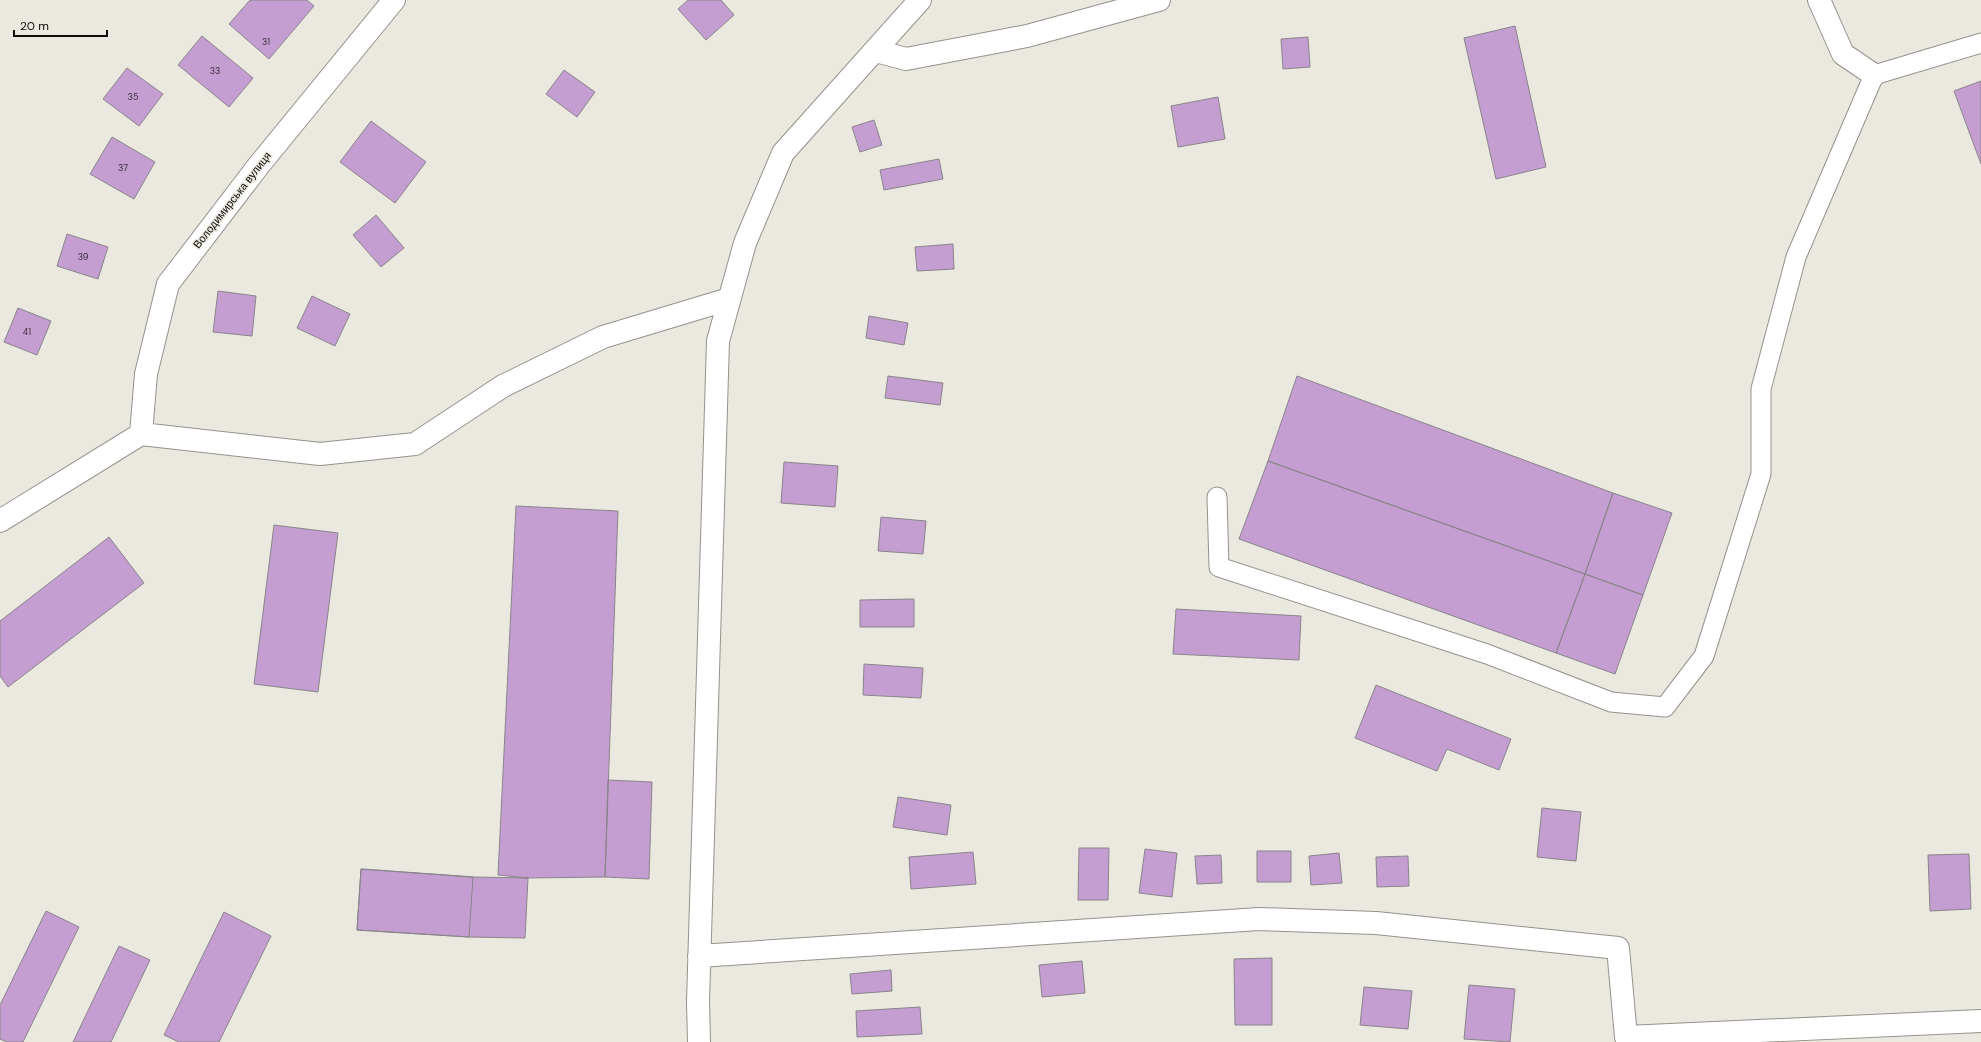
<svg xmlns="http://www.w3.org/2000/svg" width="1981" height="1042" font-family="'DM Sans',sans-serif">
<rect width="100%" height="100%" fill="#ebe8e0"/>
<path fill="#c49ed1" stroke="#89848a" d="M250,0H307L314,6L269,59L229,24Z
M688,0H721L734,15L706,40L678,9Z
M1515,26L1546,167L1496,179L1464,38Z
M202,36L253,78L229,107L178,65Z
M1308,37L1310,67L1283,69L1281,39Z
M127,68L163,94L139,126L103,99Z
M564,70L595,92L577,117L546,94Z
M1981,81V164L1954,91Z
M1218,97L1225,139L1178,147L1171,106Z
M874,120L882,145L860,152L852,127Z
M371,121L426,162L395,203L340,162Z
M112,137L155,162L134,199L90,174Z
M939,159L943,179L884,190L880,170Z
M376,215L404,248L381,267L353,235Z
M67,234L108,247L98,279L57,266Z
M953,244L954,269L917,271L915,247Z
M218,291L256,296L252,336L213,332Z
M312,296L350,314L335,346L297,328Z
M18,308L51,321L37,355L4,342Z
M869,316L908,323L904,345L866,338Z
M888,376L943,383L940,405L885,398Z
M1297,376L1613,493L1585,574L1268,461Z
M1268,461L1585,574L1556,653L1239,539Z
M784,462L838,466L835,507L781,503Z
M1613,493L1672,513L1643,595L1585,574Z
M516,506L618,511L605,877L528,878L498,875Z
M881,517L926,521L923,554L878,551Z
M274,525L338,533L318,692L254,684Z
M109,537L144,583L8,687L0,676V621Z
M1585,574L1643,595L1615,674L1556,653Z
M914,599V627H860V600Z
M1176,609L1301,616L1299,660L1173,654Z
M864,664L923,668L921,698L863,695Z
M1376,685L1511,739L1499,770L1447,749L1437,771L1355,738Z
M608,780L652,782L649,879L605,877Z
M898,797L951,805L947,835L893,827Z
M1542,808L1581,812L1576,861L1537,857Z
M1079,848H1109L1108,900H1078Z
M1145,849L1177,853L1172,897L1139,893Z
M1257,851H1291V882H1257Z
M973,852L976,884L911,889L909,857Z
M1339,853L1342,883L1311,885L1309,856Z
M1969,854L1971,909L1930,911L1928,855Z
M1221,855L1222,883L1197,884L1195,856Z
M1408,856L1409,886L1377,887L1376,857Z
M361,869L473,877L528,878L525,938L469,937L357,930Z
M361,869L473,877L469,937L357,930Z
M46,911L79,927L23,1042H7L0,1039V1005Z
M224,912L271,936L219,1042H179L164,1035Z
M119,946L150,960L111,1042H73Z
M1272,958V1025H1235L1234,959Z
M1082,961L1085,993L1042,997L1039,965Z
M891,970L892,991L852,994L850,974Z
M1469,985L1515,989L1510,1042L1464,1039Z
M1364,987L1412,991L1408,1029L1360,1025Z
M920,1007L922,1034L857,1037L856,1011Z"/>
<g fill="none" stroke-linecap="round" stroke-linejoin="round">
<g stroke="#95928b" stroke-width="21">
<path id="service" d="M1217,497L1219,567L1487,654L1611,702L1665,707L1704,656L1761,474V389L1796,257L1874,75L1981,43"/>
</g>
<g stroke="#95928b" stroke-width="24">
<path id="minor" d="M1819,0L1843,54L1874,75
M876,51L906,59L1027,36L1159,0
M141,434L146,374L168,284L259,165L394,0
M0,521L141,434L320,454L415,444L503,386L603,337L729,299
M699,956L1259,919L1376,923L1618,948L1626,1037L1981,1021
M699,1042L698,1002L718,341L745,243L783,153L920,0"/>
</g>
<use href="#service" stroke="#fff" stroke-width="19"/>
<use href="#minor" stroke="#fff" stroke-width="22"/>
</g>
<g text-anchor="middle" dominant-baseline="central" stroke-width="3" stroke-linejoin="round" paint-order="stroke">
<g font-size="9" fill="#3b303b">
<text x="266" y="42">31</text>
<text x="215" y="71">33</text>
<text x="133" y="97">35</text>
<text x="123" y="168">37</text>
<text x="83" y="257">39</text>
<text x="27" y="332">41</text>
</g>
<g font-size="11" fill="#0d0c09" stroke="#ebe8e0">
<text transform="translate(232 200) rotate(-52)">Володимирська вулиця</text>
</g>
</g>
<path d="M14 30v6h93v-6" fill="none" stroke="#0d0c09" stroke-width="2"/>
<text x="20" y="30" font-size="12" fill="#0d0c09" stroke="#ebe8e0" stroke-width="3" paint-order="stroke">20 m</text>
</svg>
